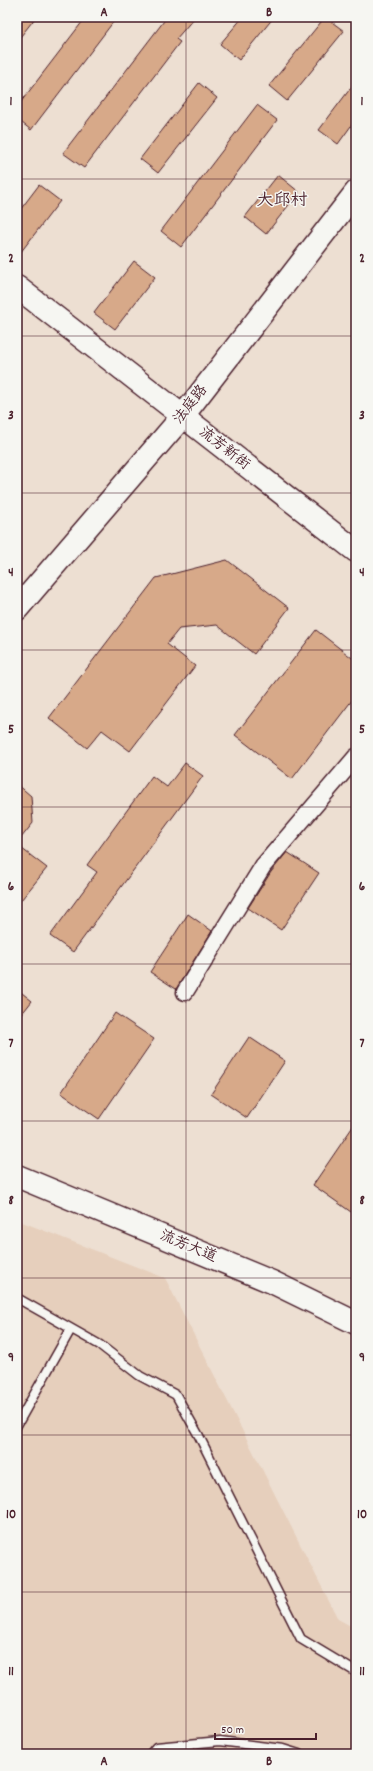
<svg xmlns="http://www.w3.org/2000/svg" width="373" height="1771" font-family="Dekko,'LXGW WenKai TC',sans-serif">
<rect width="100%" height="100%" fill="#eddfd2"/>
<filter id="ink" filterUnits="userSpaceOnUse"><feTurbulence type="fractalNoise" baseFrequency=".025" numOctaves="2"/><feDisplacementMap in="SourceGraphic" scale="8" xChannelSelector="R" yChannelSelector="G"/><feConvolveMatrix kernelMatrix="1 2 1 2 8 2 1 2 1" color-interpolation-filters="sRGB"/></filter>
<g filter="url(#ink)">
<path fill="#e6cfbc" d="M17,1220L165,1278L338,1619L356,1629V1754H17Z"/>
<path fill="#d7a989" stroke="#4a1f2b" d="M17,17H36L17,41Z
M86,17H117L31,130L17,119V107Z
M167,17H195L176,39L180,42L84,168L63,153Z
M243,17H274L239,60L220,44Z
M325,17L344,31L287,101L269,86Z
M356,81V119L338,144L319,130Z
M199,83L217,98L158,173L140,159Z
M257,105L277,120L181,247L161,231Z
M278,175L299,192L266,234L245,217Z
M39,185L60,201L17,257V214Z
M134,261L155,277L115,329L94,313Z
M227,560L289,608L254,654L217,625L179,629L167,644L195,666L130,751L102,730L87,748L49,718L156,578Z
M316,630L356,661V695L292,779L235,735Z
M185,763L203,776L73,952L50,936L97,872L87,865L152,776L167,787Z
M17,784L31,796L33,823L17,843Z
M17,845L47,868L17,905Z
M287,852L319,873L281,930L248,908L271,872Z
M188,914L212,931L176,989L150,972Z
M17,989L32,1001L17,1020Z
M115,1013L154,1039L99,1119L61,1093Z
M249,1037L285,1061L247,1118L211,1094Z
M356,1122V1205L351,1212L313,1185Z"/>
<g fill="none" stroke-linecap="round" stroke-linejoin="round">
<g stroke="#4a1f2b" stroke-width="11">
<path id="lane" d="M17,1298L100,1345L140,1376L176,1395L199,1436L301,1639L356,1672
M17,1425L71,1329
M150,1754L156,1747L220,1741L283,1749L299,1754"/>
</g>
<g stroke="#4a1f2b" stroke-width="19">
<path id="street" d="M185,992L263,866L356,757"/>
</g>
<g stroke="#4a1f2b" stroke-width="25">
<path id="secondary" d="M17,287L356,551
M17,609L182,417L356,192
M17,1176L272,1282L356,1323"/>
</g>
<use href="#lane" stroke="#f6f6f2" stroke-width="8"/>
<use href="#street" stroke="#f6f6f2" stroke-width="16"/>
<use href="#secondary" stroke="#f6f6f2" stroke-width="22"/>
</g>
</g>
<path fill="none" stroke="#4a1f2b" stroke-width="1" stroke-opacity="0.55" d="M186,17V1754M17,179H356M17,336H356M17,493H356M17,650H356M17,807H356M17,964H356M17,1121H356M17,1278H356M17,1435H356M17,1592H356"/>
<g text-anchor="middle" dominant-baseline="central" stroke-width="3" stroke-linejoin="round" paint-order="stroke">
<g font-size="15" fill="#4a1f2b" stroke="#f6f6f2">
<text transform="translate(191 405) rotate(-52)">法庭路</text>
<text transform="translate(224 449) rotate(38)">流芳新街</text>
<text transform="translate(188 1247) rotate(23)">流芳大道</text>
</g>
<g font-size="17" fill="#4a1f2b" stroke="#f6f6f2">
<text x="282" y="202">大邱村</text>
</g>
</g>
<rect width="373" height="1771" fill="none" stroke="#f6f6f2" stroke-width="44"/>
<path d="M215 1733v6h101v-6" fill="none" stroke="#4a1f2b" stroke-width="2"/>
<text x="221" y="1733" font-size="12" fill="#4a1f2b" stroke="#f6f6f2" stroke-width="3" paint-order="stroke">50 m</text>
<rect x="22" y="22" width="329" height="1727" fill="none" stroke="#4a1f2b" stroke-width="1.5"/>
<g font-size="13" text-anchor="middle" font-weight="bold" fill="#4a1f2b">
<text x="104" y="16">A</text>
<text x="269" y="16">B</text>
<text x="11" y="105">1</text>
<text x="362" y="105">1</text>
<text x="11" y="262">2</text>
<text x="362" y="262">2</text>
<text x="11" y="419">3</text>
<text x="362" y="419">3</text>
<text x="11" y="576">4</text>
<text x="362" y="576">4</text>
<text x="11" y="733">5</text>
<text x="362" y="733">5</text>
<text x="11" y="890">6</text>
<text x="362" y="890">6</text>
<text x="11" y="1047">7</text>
<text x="362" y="1047">7</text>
<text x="11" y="1204">8</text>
<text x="362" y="1204">8</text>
<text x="11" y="1361">9</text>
<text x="362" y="1361">9</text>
<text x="11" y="1518">10</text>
<text x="362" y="1518">10</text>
<text x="11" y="1675">11</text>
<text x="362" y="1675">11</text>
<text x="104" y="1765">A</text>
<text x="269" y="1765">B</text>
</g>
</svg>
